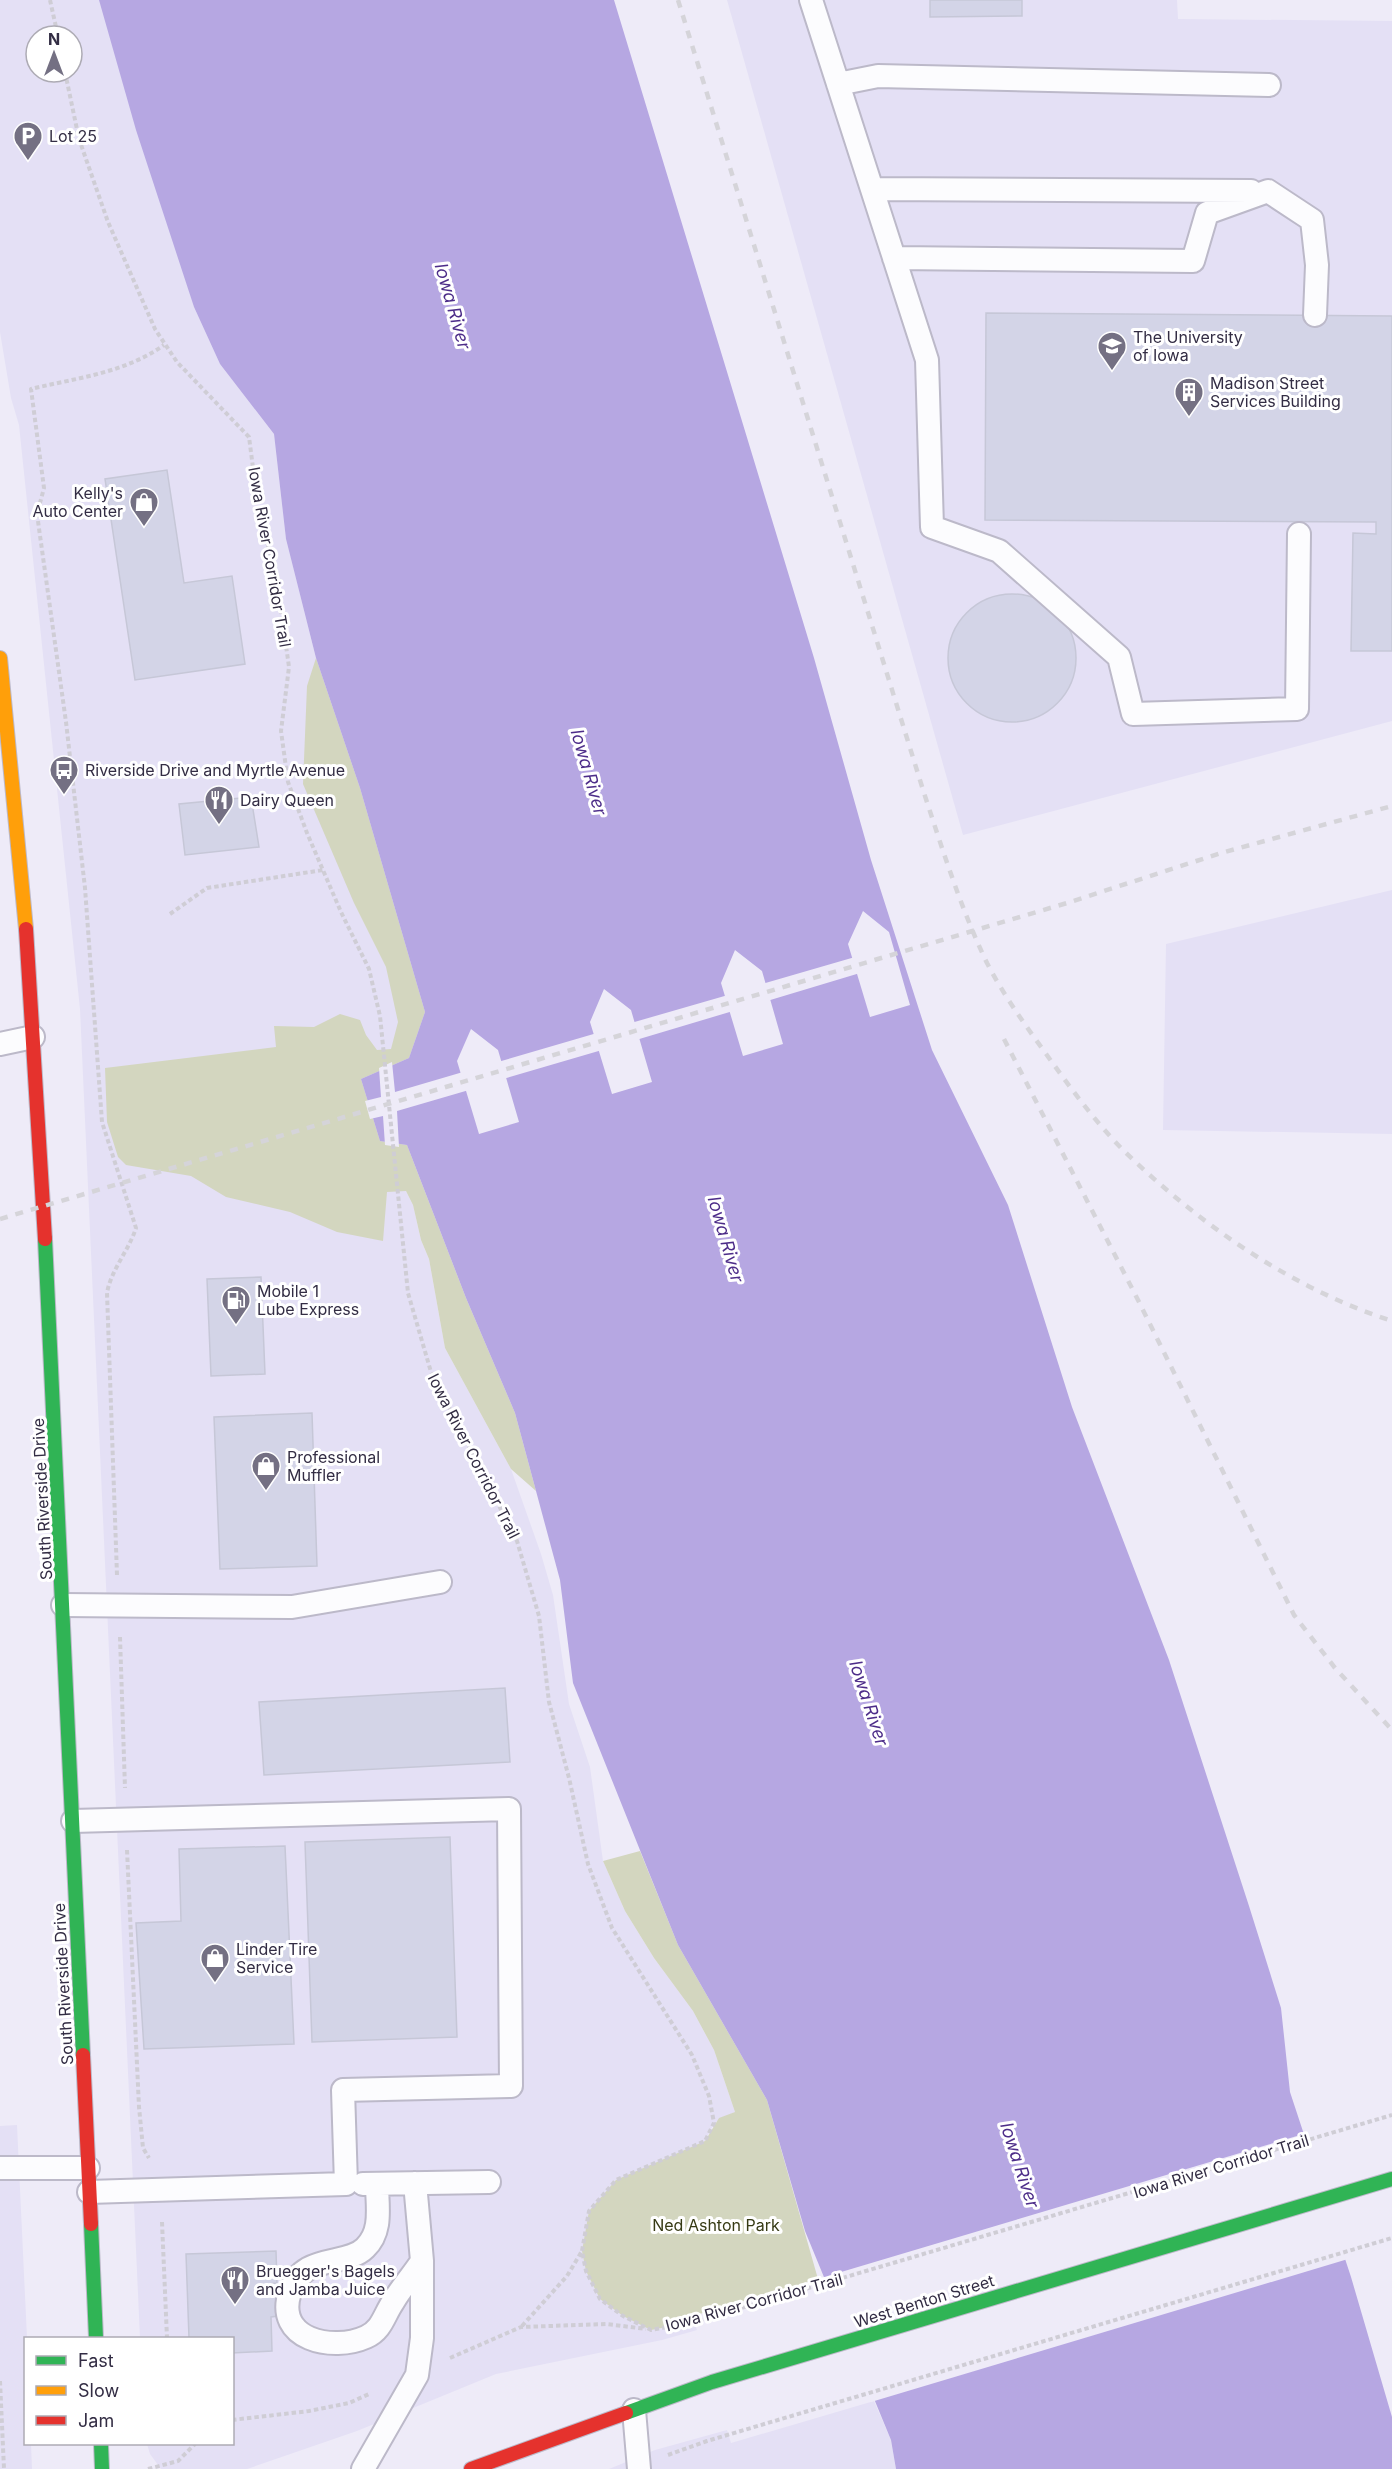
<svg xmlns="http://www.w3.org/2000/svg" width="1392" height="2469" font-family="Inter,sans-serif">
<rect width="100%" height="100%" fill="#eeebf8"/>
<path fill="#e4e0f5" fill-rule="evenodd" d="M0,0H100L194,307L220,364L274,434L286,539L316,658L360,788L425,1012L406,1191L413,1205L421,1240L429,1259L445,1348L511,1469L541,1554L553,1595L569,1704L590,1767L603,1861L625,1911L654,1958L693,2011L714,2050L735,2112L714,2123L705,2141L616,2181L651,2330L694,2322L697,2330L662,2340L496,2374L357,2431L247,2469H161L150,2454L147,2444H232V2338H140L80,1009L19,425L11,398L0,332ZM36,36H72V72H36Z
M727,0H1177L1178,19L1392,21V721L963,835Z
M1392,890V1134L1163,1130L1166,944Z
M17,2125L27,2338L26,2444H31L32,2469H0V2126Z
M874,2401L891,2440L896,2469H609L655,2450L727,2430L731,2443Z"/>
<path fill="#d3d6bf" d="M316,658L360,788L425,1012L409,1058L361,1079L380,1141L407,1145L466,1298L515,1413L536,1491L511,1469L445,1348L429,1259L421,1240L413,1205L406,1191L387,1192L383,1241L337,1232L290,1212L226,1197L191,1176L126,1165L118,1157L107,1122L105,1068L276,1047L274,1026L314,1027L340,1014L360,1020L366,1035L377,1050L391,1049L398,1022L386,967L354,903L303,784L307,686Z
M640,1851L678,1945L767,2100L818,2279L693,2316L694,2322L651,2330L623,2316L600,2299L586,2271L582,2251L589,2211L616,2180L705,2141L719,2118L735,2112L714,2050L693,2011L654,1958L625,1911L603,1861Z"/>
<path fill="#b6a7e2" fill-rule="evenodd" d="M99,0H614L814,658L871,860L932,1050L1008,1205L1072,1407L1169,1660L1249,1906L1281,2008L1290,2092L1351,2277L1392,2417V2469H896L891,2440L805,2231L767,2100L678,1945L573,1683L560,1580L515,1413L466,1298L407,1145L380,1141L361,1079L409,1058L425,1012L360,788L316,658L286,539L274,434L220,364L194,307L136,130ZM863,911L889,932L910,1005L870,1017L848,944ZM735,950L762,971L783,1044L743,1056L721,983ZM604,989L631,1010L652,1082L612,1094L590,1022ZM471,1029L498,1050L519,1122L479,1134L457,1061Z"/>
<path fill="#eeebf8" d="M855,957L860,973L767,1001L762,984Z
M728,995L733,1011L636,1040L631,1023Z
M597,1033L602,1050L503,1079L498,1062Z
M392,1062L395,1092L463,1072L469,1090L397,1111L399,1147L385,1145L383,1116L370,1119L365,1101L381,1097L379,1068Z
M1307,2133L1348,2259L871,2402L821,2278Z"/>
<path fill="#d3d4e7" stroke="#c6c7d7" stroke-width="1.5" d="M930,0H1022V16L930,17Z
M986,313L1392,316V651H1351L1353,533L1376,534V522L985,520Z
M167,470L184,583L232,576L245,664L135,680L105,479Z
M948 658a64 64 0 1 1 128 0a64 64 0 1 1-128 0Z
M251,797L259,847L185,855L179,804Z
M261,1277L265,1374L211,1376L207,1279Z
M312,1413L317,1566L220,1569L214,1417Z
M505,1688L510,1762L264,1775L259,1702Z
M450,1837L457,2037L312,2042L305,1842Z
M285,1846L294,2044L144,2049L136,1923L181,1921L179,1849Z
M276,2251L277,2283L269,2284L270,2296L283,2298L278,2316L271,2317L272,2351L232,2353V2338H189L186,2254Z"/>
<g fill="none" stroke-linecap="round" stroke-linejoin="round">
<g stroke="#bcb9c9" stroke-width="26">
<path id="lane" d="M811,0L927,360L932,527L999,551L1119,657L1133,714L1297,709L1299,534
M838,84L878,76L1269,85
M872,189L1251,191
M894,258L1193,261L1207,213L1268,191L1312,220L1317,265L1315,315
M0,1044L33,1037
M63,1605L292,1607L440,1582
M73,1821L509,1809L511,2086L343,2090L346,2184L89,2192
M0,2168H88
M363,2184L489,2182
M377,2184C377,2206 383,2231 365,2248C346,2267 302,2253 290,2292C274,2340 333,2352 366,2337C382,2330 384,2315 393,2302C401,2288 413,2275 422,2261
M634,2410L639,2469
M363,2469L417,2375L422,2338V2261L415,2183"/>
</g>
<g stroke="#bcb9c9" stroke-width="16">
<path id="fast" d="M45,1239L83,2055
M91,2224L96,2338
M626,2413L712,2382L1392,2179
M101,2444L102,2469"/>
</g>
<g stroke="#bcb9c9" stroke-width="16">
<path id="slow" d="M0,658L26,929"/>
</g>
<g stroke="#bcb9c9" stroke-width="16">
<path id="jam" d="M26,929L45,1239
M83,2055L91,2224
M471,2469L626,2413"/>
</g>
<path stroke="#cfcdd5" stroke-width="4" stroke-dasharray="4.5 3" stroke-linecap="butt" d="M50,0L58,36
M65,72L79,139L108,222L155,329L177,362L249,437L255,483L280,603L289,667L281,731L288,782L307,833L341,912L369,969L380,1016L408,1293L431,1372L517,1541L539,1616L549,1702L569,1778L588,1864L612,1928L692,2055L709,2096L714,2123L705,2141L616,2180L589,2211L582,2251L586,2271L600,2299L623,2316L651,2330L694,2322L1392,2115
M170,914L207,888L323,870
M117,1575L107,1293C111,1270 129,1250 136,1228L102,1122L85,888L66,722L37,514L44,488L31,389C76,378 125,373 164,345
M120,1637L125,1788
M127,1850L139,2107L143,2148L149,2158
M162,2222L167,2338
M522,2326L567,2276L582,2251
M450,2358L521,2327L607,2324L646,2329
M0,2381L4,2469
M232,2420L309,2411L349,2403L369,2394
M668,2455L707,2441L1392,2238
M148,2469L178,2461L195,2444"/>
<use href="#lane" stroke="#fcfcfe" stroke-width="22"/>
<use href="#fast" stroke="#30b455" stroke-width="14"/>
<use href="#slow" stroke="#ff9f0a" stroke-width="14"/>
<use href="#jam" stroke="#e5322d" stroke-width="14"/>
<path stroke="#d5d4d9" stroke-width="4.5" stroke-dasharray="8 8" stroke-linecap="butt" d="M678,0L924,793C943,851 961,909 987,963C1003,994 1023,1022 1044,1051C1069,1086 1095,1122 1126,1153C1202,1226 1291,1288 1392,1321
M1004,1039L1138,1300L1294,1615L1335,1668L1392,1730
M0,1219L1067,903L1221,853L1392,806"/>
</g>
<defs>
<g id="parking-pin" transform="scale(1.5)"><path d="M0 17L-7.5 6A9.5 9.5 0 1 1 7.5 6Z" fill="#747083" stroke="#fff"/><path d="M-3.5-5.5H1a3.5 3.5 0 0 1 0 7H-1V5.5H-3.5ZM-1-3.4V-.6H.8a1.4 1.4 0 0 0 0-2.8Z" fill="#fff"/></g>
<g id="university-pin" transform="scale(1.5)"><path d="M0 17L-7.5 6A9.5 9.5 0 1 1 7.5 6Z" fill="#747083" stroke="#fff"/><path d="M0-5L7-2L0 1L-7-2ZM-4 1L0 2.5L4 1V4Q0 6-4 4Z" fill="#fff"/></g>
<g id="building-pin" transform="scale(1.5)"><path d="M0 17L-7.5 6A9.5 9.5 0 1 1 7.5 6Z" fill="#747083" stroke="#fff"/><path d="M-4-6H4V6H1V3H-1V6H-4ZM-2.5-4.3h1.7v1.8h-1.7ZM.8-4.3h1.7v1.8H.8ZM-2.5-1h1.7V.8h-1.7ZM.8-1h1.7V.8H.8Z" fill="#fff"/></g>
<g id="shop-pin" transform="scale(1.5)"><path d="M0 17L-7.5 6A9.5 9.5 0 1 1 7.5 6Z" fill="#747083" stroke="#fff"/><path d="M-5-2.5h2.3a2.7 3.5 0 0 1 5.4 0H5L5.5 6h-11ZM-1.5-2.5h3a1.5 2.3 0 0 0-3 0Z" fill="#fff"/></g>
<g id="bus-pin" transform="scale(1.5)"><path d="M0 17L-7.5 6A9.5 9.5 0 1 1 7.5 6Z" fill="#747083" stroke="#fff"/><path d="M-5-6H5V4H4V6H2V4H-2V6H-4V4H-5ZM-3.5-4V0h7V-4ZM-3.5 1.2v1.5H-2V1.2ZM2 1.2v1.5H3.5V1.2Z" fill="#fff"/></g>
<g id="restaurant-pin" transform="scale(1.5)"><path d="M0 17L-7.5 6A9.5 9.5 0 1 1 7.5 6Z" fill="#747083" stroke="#fff"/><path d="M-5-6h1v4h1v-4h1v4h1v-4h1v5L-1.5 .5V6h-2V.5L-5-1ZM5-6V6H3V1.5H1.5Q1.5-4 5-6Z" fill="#fff"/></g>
<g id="fuel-pin" transform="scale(1.5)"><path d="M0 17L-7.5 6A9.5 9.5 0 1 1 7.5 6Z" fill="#747083" stroke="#fff"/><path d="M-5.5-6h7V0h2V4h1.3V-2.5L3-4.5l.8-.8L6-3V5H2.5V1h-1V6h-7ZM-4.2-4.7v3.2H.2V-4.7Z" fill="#fff"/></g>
</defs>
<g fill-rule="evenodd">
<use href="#parking-pin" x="28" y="136"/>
<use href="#university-pin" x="1112" y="346"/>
<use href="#building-pin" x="1189" y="392"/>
<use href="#shop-pin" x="144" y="502"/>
<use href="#bus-pin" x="64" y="770"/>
<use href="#restaurant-pin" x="219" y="800"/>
<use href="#fuel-pin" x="236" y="1300"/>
<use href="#shop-pin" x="266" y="1466"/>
<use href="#shop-pin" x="215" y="1958"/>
<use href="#restaurant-pin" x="235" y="2280"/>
</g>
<g text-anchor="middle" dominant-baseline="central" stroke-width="6" stroke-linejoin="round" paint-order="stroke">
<g font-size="16" fill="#332d44" stroke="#fff" text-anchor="start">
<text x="49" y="136">Lot 25</text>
<text x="1133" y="337">The University<tspan x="1133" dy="18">of Iowa</tspan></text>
<text x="1210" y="383">Madison Street<tspan x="1210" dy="18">Services Building</tspan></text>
<text x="123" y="493" text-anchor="end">Kelly's<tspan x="123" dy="18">Auto Center</tspan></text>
<text x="85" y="770">Riverside Drive and Myrtle Avenue</text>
<text x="240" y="800">Dairy Queen</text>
<text x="257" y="1291">Mobile 1<tspan x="257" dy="18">Lube Express</tspan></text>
<text x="287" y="1457">Professional<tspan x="287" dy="18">Muffler</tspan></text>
<text x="236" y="1949">Linder Tire<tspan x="236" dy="18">Service</tspan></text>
<text x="256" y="2271">Bruegger's Bagels<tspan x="256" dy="18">and Jamba Juice</tspan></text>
</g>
<g font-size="16" fill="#332d44" stroke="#fff">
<text transform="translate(270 557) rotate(80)">Iowa River Corridor Trail</text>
<text transform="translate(474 1456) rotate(63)">Iowa River Corridor Trail</text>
<text transform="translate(42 1499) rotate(-93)">South Riverside Drive</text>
<text transform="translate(63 1984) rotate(-93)">South Riverside Drive</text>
<text transform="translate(1221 2166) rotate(-17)">Iowa River Corridor Trail</text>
<text transform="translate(924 2301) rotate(-17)">West Benton Street</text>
<text transform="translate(754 2302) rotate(-15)">Iowa River Corridor Trail</text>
</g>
<g font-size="16" fill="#363a14" stroke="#fff">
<text x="716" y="2225">Ned Ashton Park</text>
</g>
<g font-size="18" font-style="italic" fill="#4d2d89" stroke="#fff">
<text transform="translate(453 306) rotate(74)">Iowa River</text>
<text transform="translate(589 772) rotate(74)">Iowa River</text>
<text transform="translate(726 1239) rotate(74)">Iowa River</text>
<text transform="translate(869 1703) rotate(72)">Iowa River</text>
<text transform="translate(1020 2165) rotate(72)">Iowa River</text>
</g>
</g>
<rect x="24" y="2337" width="210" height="108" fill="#ffffff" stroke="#adabb4" stroke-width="1.5"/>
<rect x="36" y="2356" width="30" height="9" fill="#30b455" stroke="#adabb4" stroke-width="1.5"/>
<text x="78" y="2367" font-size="18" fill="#332d44">Fast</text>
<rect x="36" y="2386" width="30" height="9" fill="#ff9f0a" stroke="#adabb4" stroke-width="1.5"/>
<text x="78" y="2397" font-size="18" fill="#332d44">Slow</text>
<rect x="36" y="2416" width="30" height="9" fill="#e5322d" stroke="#adabb4" stroke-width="1.5"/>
<text x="78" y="2427" font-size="18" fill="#332d44">Jam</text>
<g transform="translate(54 54)"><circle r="28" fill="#ffffff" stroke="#adabb4" stroke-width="1.5"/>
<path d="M0-4.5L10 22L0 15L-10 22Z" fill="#747083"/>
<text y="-9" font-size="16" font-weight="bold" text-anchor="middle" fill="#332d44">N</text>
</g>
</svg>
